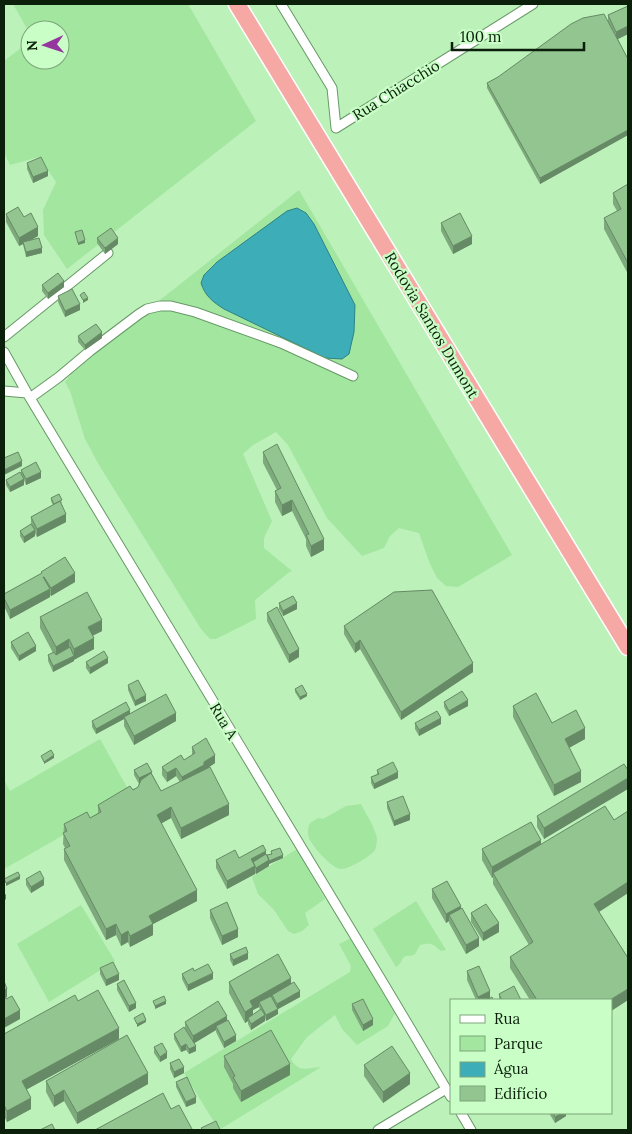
<svg xmlns="http://www.w3.org/2000/svg" width="632" height="1134" font-family="Lora,serif">
<rect width="100%" height="100%" fill="#bcf1ba"/>
<path fill="#a3e6a0" d="M13,4H188L256,121L67,269L44,235L43,210L56,182L39,157L10,165L4,153V61L30,41V60H60V30H30V34Z
M299,190L512,555L458,587L446,586L437,578L430,564L419,533L399,528L390,536L384,548L362,556L327,518L288,445L276,432L253,445L243,454L272,521L264,538V548L292,571L288,573L255,600L256,619L216,639H210L201,629L99,465L85,439L70,391L65,382L73,371L102,346Z
M100,739L132,796L4,869V780L10,791Z
M361,804C366,814 376,829 377,839C377,842 376,847 375,850C371,856 349,869 341,869C332,869 312,846 309,838C307,833 308,827 310,823L318,818L323,819L346,806Z
M297,849L325,899L305,913L309,925L302,931L294,934L288,931L274,910L258,894L252,877Z
M416,901L446,950L441,951C433,944 431,942 420,945L415,954L411,956C400,954 404,963 396,967L373,929Z
M81,905L115,961L49,1002L17,944Z
M351,938L395,1013L388,1026L357,1045L342,1029L335,1015L307,1037L291,1059C299,1073 306,1068 321,1067L219,1130L184,1073L350,972L351,966L339,944Z"/>
<path fill="#3dadb7" stroke="#2e8283" d="M297,208L306,213L314,224L355,305L354,332L349,354L342,359L325,358L224,309C213,302 205,296 201,283L204,275L217,262L287,211Z"/>
<g fill="none" stroke-linecap="round" stroke-linejoin="round">
<g stroke="#679966" stroke-width="11">
<path id="street" d="M281,4L332,88L336,128L533,4
M4,337L108,253
M4,352L27,393L385,986L451,1097
M4,391L27,393
M30,398L59,377L90,351L139,314L147,309L160,306H171L195,312L281,343L353,376
M461,1113L471,1130
M378,1130L446,1089"/>
</g>
<g stroke="#fff" stroke-width="19">
<path id="highway" d="M237,4L628,647"/>
</g>
<use href="#street" stroke="#fff" stroke-width="9"/>
<use href="#highway" stroke="#f6a9a4" stroke-width="16"/>
</g>
<path fill="#7ea97c" fill-rule="evenodd" d="M628,6V34L618,39L628,59V135L540,184L487,88V83L608,21V15Z
M27,163L48,176L33,183L27,169Z
M628,184V274L604,229V218L617,211L613,204V193Z
M6,214L24,217L38,236L31,240L42,253L26,257L23,244L19,246L6,222Z
M441,223L472,244L453,254L441,231Z
M97,238L118,244L105,254L97,243Z
M42,285L64,287L48,299L42,291Z
M58,296L80,310L65,317L58,302Z
M78,336L102,338L85,350L78,342Z
M263,452L324,550L311,557L306,546V539L292,511L282,516L275,502V491L277,490L263,463Z
M21,470L41,478L26,485L24,480V485L10,492L6,485V480L21,475Z
M51,498L62,502L61,503L66,522L37,537L35,533V536L24,543L20,536V531L31,524V517L53,505L51,501Z
M41,572L75,582L51,596L50,595V597L10,619L4,606V594L41,574Z
M279,603L297,609L283,616L279,609Z
M267,613L299,657L289,663L267,621Z
M40,617L102,631L92,636L94,649L74,659V661L53,672L48,661V655L53,653L40,628Z
M344,626L473,672L401,720L360,649L355,653L344,634Z
M11,642L36,651L19,661L11,648Z
M86,662L108,663L90,674L86,668Z
M128,685L146,701L135,706L128,690Z
M295,689L307,696L300,700L295,692Z
M444,702L468,706L449,716L444,707Z
M513,706L552,723L585,739L569,748L581,782L554,796L513,717Z
M130,714L176,721L134,745L124,726V719L96,734L92,727V721Z
M415,723L441,724L419,736L415,729Z
M192,747L215,763L207,768L229,815L181,839L171,818L161,823L197,901L153,924V935L130,947L128,942L121,946L116,935L106,940L64,860V849L65,848L63,844L64,824L90,818L98,813V805L138,787L139,784L134,775V770L152,774L161,791L180,782L176,776L167,782L162,775V767L184,760L192,755Z
M377,770L398,778L374,789L371,783V777L377,774Z
M628,770L544,839L537,827V816Z
M387,802L410,820L394,826L387,808Z
M628,811V893L599,912L628,958V1000L611,1011V1000H530L510,968V957L529,945L493,884V877L492,878L482,860V849L541,845L614,820Z
M271,851L283,858L269,864V866L256,874L255,873V874L227,889L216,868V860L239,858L266,854L267,856L271,854Z
M26,879L44,885L31,893L26,885Z
M432,889L461,908L479,946L466,954L449,923V921L446,923L432,898Z
M210,910L238,937L222,945L210,918Z
M471,913L499,932L483,941L471,922Z
M230,954L248,959L233,966L230,960Z
M100,968L119,980L106,986L100,974Z
M194,971L213,979L188,991L182,979V974Z
M467,971L490,998L493,1000H476L467,980Z
M229,982L291,984L300,997L278,1009V1014L266,1021L265,1018V1021L251,1030L248,1024V1021L245,1023L229,993ZM259,1007L260,1010L253,1015V1010Z
M117,984L136,1008L129,1012L117,990Z
M499,994L521,1000H499Z
M78,1001L119,1039L27,1089L31,1109L7,1122L4,1116V1034Z
M352,1004L373,1025L363,1031L352,1010Z
M227,1020L236,1041L224,1048L216,1032V1030L194,1043L196,1051L189,1054L186,1050L181,1052L174,1039V1034L185,1029V1022Z
M154,1047L167,1058L160,1062L154,1053Z
M224,1056L290,1075L241,1102L233,1088V1084L224,1067Z
M170,1063L184,1073L174,1078L170,1069Z
M364,1065L410,1084L383,1103L364,1076Z
M46,1081L148,1084L77,1124L64,1101L54,1107L46,1092Z
M176,1082L196,1103L186,1107L176,1087Z
M549,1113H566V1116L555,1123Z"/>
<path fill="#668a65" d="M628,26V34L616,40V32Z
M628,130V135L540,184V178Z
M48,171V176L33,183V177Z
M38,227V236L24,244L23,242V244L19,246V238Z
M472,236V244L453,254V246Z
M118,238V244L105,254V248Z
M85,240V243L78,245V243Z
M42,248V253L26,257V252Z
M64,281V287L48,299V293Z
M88,298V300L83,303V300Z
M80,304V310L65,317V311Z
M102,332V338L85,350V345Z
M22,461V466L4,475V470Z
M41,472V478L26,485V479Z
M24,479V485L10,492V487Z
M292,500V511L282,516V505Z
M66,514V522L37,537V529Z
M35,530V536L24,543V537Z
M324,539V550L311,557V546Z
M75,573V582L51,596V588Z
M50,589V597L10,619V610Z
M297,603V609L283,616V611Z
M102,620V631L88,638V627Z
M94,638V649L74,660V649Z
M69,639V650L56,658V647Z
M360,640V649L355,653V644Z
M36,646V651L19,661V656Z
M299,649V657L289,663V655Z
M74,656V661L53,672V666Z
M108,658V663L90,674V668Z
M473,663V672L401,720V712Z
M307,694V696L300,700V697Z
M146,695V701L135,706V701Z
M468,700V706L449,716V711Z
M130,710V715L124,717V719L96,734V729Z
M176,713V721L134,745V736Z
M441,718V724L419,736V730Z
M585,728V739L565,750V739Z
M54,755V758L44,764V762Z
M215,755V763L182,786V777Z
M176,768V776L167,782V773Z
M581,771V782L554,796V785Z
M152,772V777L139,784V778Z
M398,772V778L374,789V784Z
M628,778V789L544,839V828Z
M229,804V815L181,839V828Z
M171,807V818L157,826V815Z
M410,814V820L394,826V821Z
M541,840V851L493,873V877L492,878V867Z
M266,851V859L254,865L251,859Z
M283,855V858L269,864V866L256,874V868L269,860Z
M255,866V874L227,889V881Z
M20,876V879L6,886V883Z
M44,879V885L31,893V887Z
M628,882V893L594,915V904Z
M197,890V901L153,924V935L130,947V936L149,916Z
M6,894V899L4,901V895Z
M461,906V914L449,915V921L446,923V914Z
M499,923V932L483,941V933Z
M116,924V935L106,940V929Z
M238,929V937L222,945V936Z
M128,931V942L121,946V935Z
M479,938V946L466,954V945Z
M248,953V959L233,966V960Z
M213,973V979L188,991V985Z
M119,974V980L106,986V980Z
M291,978V989L272,995V1000L259,1002V1007L253,1010V1018H248V1021L245,1023V1012L250,1001Z
M7,989V997L4,999V990Z
M628,989V1000L611,1011V1000H610Z
M300,991V997L278,1009V1014L266,1021V1015L277,1009V1004Z
M490,991V1000H478V997Z
M166,1001V1004L155,1009V1006Z
M136,1003V1008L129,1012V1006Z
M20,1010V1019L4,1028V1019Z
M265,1015V1021L251,1030V1024Z
M227,1016V1024L216,1026V1030L193,1044V1036Z
M373,1019V1025L363,1031V1025Z
M146,1020V1022L137,1027V1024Z
M119,1028V1039L22,1092V1081Z
M236,1035V1041L224,1048V1042Z
M186,1044V1050L181,1052V1047Z
M196,1046V1051L189,1054V1049Z
M167,1052V1058L160,1062V1057Z
M290,1064V1075L241,1102V1091Z
M184,1067V1073L174,1078V1072Z
M148,1073V1084L77,1124V1113Z
M410,1073V1084L383,1103V1092Z
M64,1090V1101L54,1107V1096Z
M196,1097V1103L186,1107V1102Z
M31,1098V1109L7,1122V1111Z
M562,1113H566V1116L555,1123V1117Z"/>
<path fill="#92c590" stroke="#668a65" d="M628,6V26L616,32L608,15Z
M604,14L628,59V130L540,178L487,83L498,77L571,24L583,18Z
M41,157L48,171L33,177L27,163Z
M628,184V263L604,218L621,209L613,193Z
M18,207L24,217L31,213L38,227L19,238L6,214Z
M460,213L472,236L453,246L441,223Z
M111,228L118,238L105,248L97,238Z
M82,230L85,240L78,243L75,232Z
M39,238L42,248L26,252L23,242Z
M58,273L64,281L48,293L42,285Z
M72,289L80,304L65,311L58,296Z
M84,292L88,298L83,300L80,295Z
M96,324L102,332L85,345L78,336Z
M277,444L324,539L311,546L306,535L309,534L292,500L282,505L275,491L281,488L263,452Z
M18,452L22,461L4,470V458Z
M36,462L41,472L26,479L21,470Z
M20,472L24,479L10,487L6,480Z
M59,494L62,500L54,504L51,498Z
M60,501L66,514L37,529L31,517Z
M31,524L35,530L24,537L20,531Z
M65,557L75,573L51,588L44,577H43L50,589L10,610L4,598V594L42,573L41,572Z
M432,590L473,663L401,712L360,640L355,644L344,626L394,592Z
M87,592L102,620L88,627L94,638L74,649L69,639L56,647L40,617Z
M293,596L297,603L283,611L279,603Z
M277,607L299,649L289,655L267,613Z
M28,632L36,646L19,656L11,642Z
M70,647L74,656L53,666L48,655L54,652L56,655Z
M104,651L108,658L90,668L86,662Z
M138,680L146,695L135,701L128,685Z
M302,685L307,694L300,697L295,689Z
M462,691L468,700L449,711L444,702Z
M536,693L552,723L576,710L585,728L565,739L581,771L554,785L513,706Z
M166,694L176,713L134,736L124,717Z
M126,702L130,710L96,729L92,721Z
M437,711L441,718L419,730L415,723Z
M206,738L215,755L204,762V765L182,777L176,768L167,773L162,767L181,755L184,760L195,753L192,747Z
M51,750L54,755L44,762L41,756Z
M393,762L398,772L374,784L371,777L379,774L377,770Z
M147,763L152,772L139,778L134,770Z
M624,764L628,770V778L544,828L537,816Z
M210,767L229,804L181,828L171,807L157,815L197,890L149,916L153,924L130,936L128,931L121,935L116,924L106,929L64,849L70,846L63,833L67,831L64,824L87,812L90,818L101,812L98,805L130,786L133,790L138,787L141,780L151,773L161,791Z
M403,796L410,814L394,821L387,802Z
M605,806L614,820L628,811V882L594,904L628,958V989L610,1000H537L510,957L533,942L493,873Z
M531,822L541,840L492,867L482,849Z
M263,845L266,851L251,859L255,866L227,881L216,860L235,850L239,858Z
M280,848L283,855L269,861L267,855L272,854L271,851Z
M266,854L269,860L256,868L253,862Z
M40,871L44,879L31,887L26,879Z
M18,872L20,876L6,883L4,879Z
M447,881L461,906L446,914L432,889Z
M227,902L238,929L222,936L210,910Z
M486,904L499,923L483,933L471,913Z
M462,908L479,938L466,945L449,915Z
M246,947L248,953L233,960L230,954Z
M278,954L291,978L250,1001L253,1007L245,1012L229,982Z
M113,962L119,974L106,980L100,968Z
M208,964L213,973L188,985L182,974L193,968L194,971Z
M479,966L490,991L478,997L467,971Z
M124,980L136,1003L129,1006L117,984Z
M4,981L7,989L4,990Z
M294,982L300,991L277,1004L272,995Z
M514,986L521,1000H502L499,994Z
M98,990L119,1028L22,1081L31,1098L7,1111L4,1105V1034L75,995L78,1001Z
M4,995L6,999L12,996L20,1010L4,1019Z
M164,996L166,1001L155,1006L153,1001Z
M271,996L278,1009L266,1015L259,1002Z
M492,997L493,1000H487Z
M363,999L373,1019L363,1025L352,1004Z
M218,1001L227,1016L193,1036L185,1022Z
M261,1009L265,1015L251,1024L248,1018Z
M143,1013L146,1020L137,1024L134,1018Z
M228,1020L236,1035L224,1042L216,1026Z
M184,1027L196,1046L189,1049L186,1044L181,1047L174,1034Z
M271,1030L290,1064L241,1091L233,1077L235,1076L224,1056Z
M127,1035L148,1073L77,1113L64,1090L54,1096L46,1081Z
M162,1043L167,1052L160,1057L154,1047Z
M392,1046L410,1073L383,1092L364,1065Z
M179,1059L184,1067L174,1072L170,1063Z
M187,1077L196,1097L186,1102L176,1082Z
M163,1093L171,1109L179,1105L192,1129L191,1130H95Z
M553,1113H562L555,1117Z
M216,1121L220,1130H203L201,1128Z
M52,1124L55,1130H40Z"/>
<g text-anchor="middle" dominant-baseline="central" stroke-width="4.5" stroke-linejoin="round" paint-order="stroke">
<g font-size="15" fill="#0b1f0b" stroke="#c9fec6">
<text transform="translate(396 90) rotate(-32)">Rua Chiacchio</text>
<text transform="translate(432 325) rotate(59)">Rodovia Santos Dumont</text>
<text transform="translate(224 721) rotate(59)">Rua A</text>
</g>
</g>
<rect width="632" height="1134" fill="none" stroke="#0b1f0b" stroke-width="10"/>
<rect x="450" y="999" width="162" height="115" fill="#c9fec6" stroke="#7da57b"/>
<rect x="460" y="1015" width="25" height="8" fill="#ffffff" stroke="#7da57b"/>
<text x="494" y="1024" font-size="15" fill="#0b1f0b">Rua</text>
<rect x="460" y="1036" width="25" height="15" fill="#a3e6a0" stroke="#7da57b"/>
<text x="494" y="1049" font-size="15" fill="#0b1f0b">Parque</text>
<rect x="460" y="1062" width="25" height="15" fill="#3dadb7" stroke="#7da57b"/>
<text x="494" y="1074" font-size="15" fill="#0b1f0b">Água</text>
<rect x="460" y="1086" width="25" height="15" fill="#92c590" stroke="#7da57b"/>
<text x="494" y="1099" font-size="15" fill="#0b1f0b">Edifício</text>
<g transform="translate(45 45) rotate(267)"><circle r="24" fill="#c9fec6" stroke="#7da57b"/>
<path d="M0-4L9 19L0 12L-9 19Z" fill="#95369f"/>
<text y="-8" font-size="14" font-weight="bold" text-anchor="middle" fill="#0b1f0b">N</text>
</g>
<path d="M452 42v8h132v-8" fill="none" stroke="#0b1f0b" stroke-width="2.5"/>
<text x="460" y="42" font-size="15" fill="#0b1f0b" stroke="#c9fec6" stroke-width="4" paint-order="stroke">100 m</text>
</svg>
